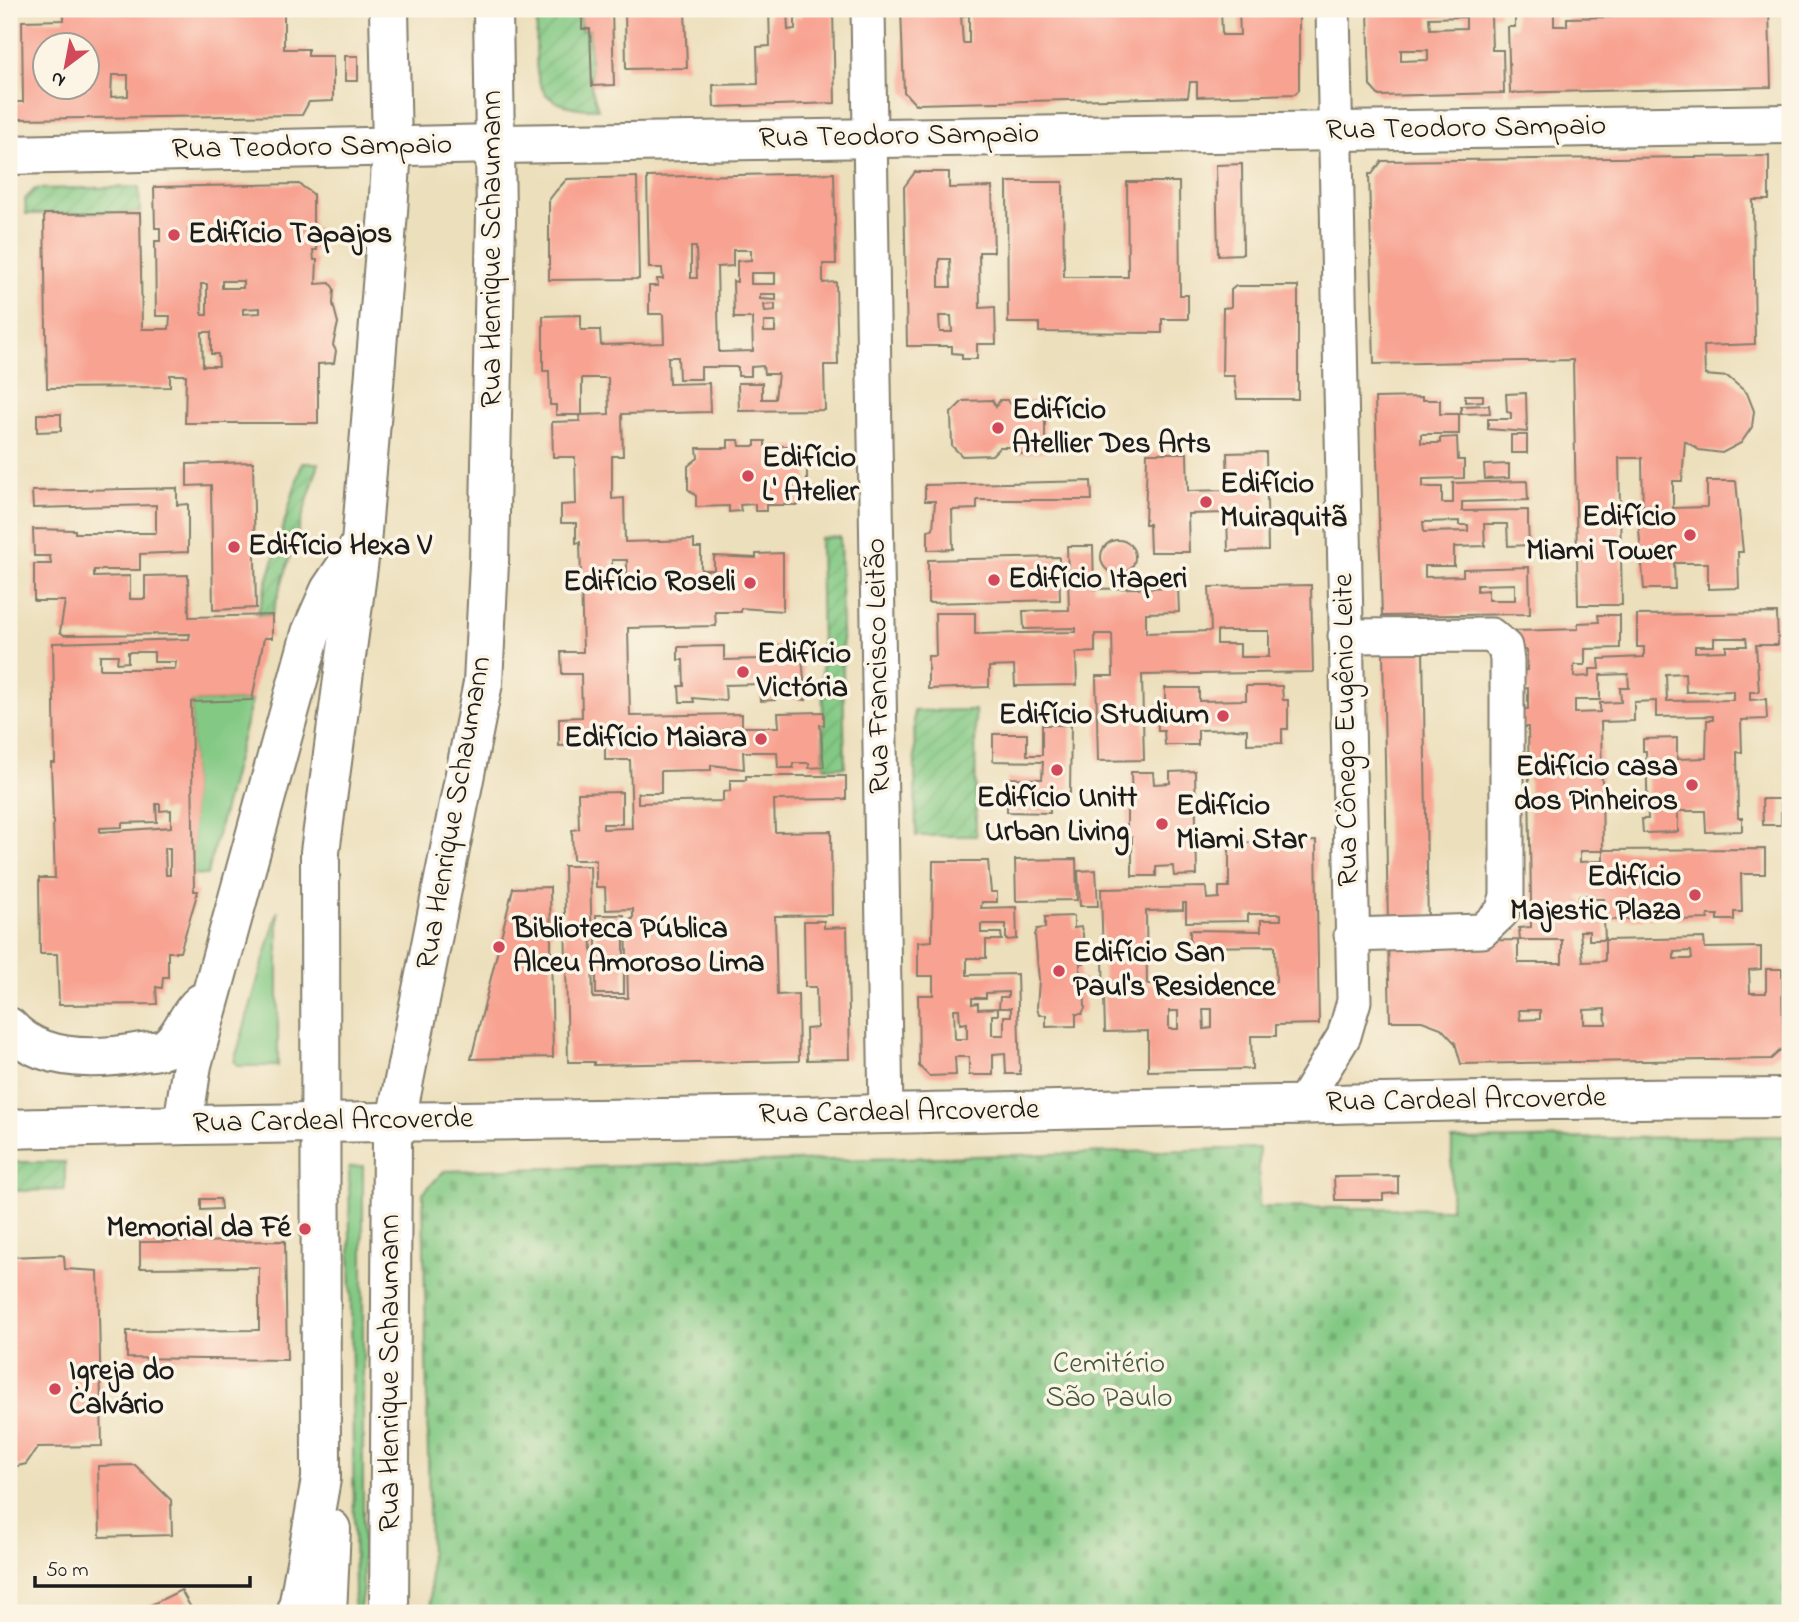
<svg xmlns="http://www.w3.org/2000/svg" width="1799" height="1622" font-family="'Indie Flower',sans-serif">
<defs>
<pattern id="cemetery-stones" width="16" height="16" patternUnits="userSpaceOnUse" patternTransform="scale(1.75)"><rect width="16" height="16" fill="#83c984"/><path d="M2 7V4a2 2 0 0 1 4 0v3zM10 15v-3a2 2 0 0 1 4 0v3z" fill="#71ac71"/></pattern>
<pattern id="garden-furrows" width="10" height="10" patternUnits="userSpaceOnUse" patternTransform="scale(1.75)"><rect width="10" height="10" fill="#83c984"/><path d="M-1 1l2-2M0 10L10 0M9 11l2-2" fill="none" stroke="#71ac71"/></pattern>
</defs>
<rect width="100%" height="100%" fill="#fcf5e5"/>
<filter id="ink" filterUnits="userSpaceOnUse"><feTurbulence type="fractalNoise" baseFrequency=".0143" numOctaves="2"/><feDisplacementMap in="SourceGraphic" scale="14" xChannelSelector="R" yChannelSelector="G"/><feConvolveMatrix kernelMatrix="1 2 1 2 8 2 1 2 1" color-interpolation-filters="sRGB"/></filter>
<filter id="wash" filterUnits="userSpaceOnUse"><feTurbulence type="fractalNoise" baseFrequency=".00686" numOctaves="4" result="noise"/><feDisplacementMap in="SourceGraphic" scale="28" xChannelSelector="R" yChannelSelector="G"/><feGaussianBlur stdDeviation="1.57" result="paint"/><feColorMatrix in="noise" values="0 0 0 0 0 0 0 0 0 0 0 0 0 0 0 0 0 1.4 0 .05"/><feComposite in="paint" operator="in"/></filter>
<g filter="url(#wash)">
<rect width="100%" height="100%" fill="#ecdfbc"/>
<path fill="url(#cemetery-stones)" stroke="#507250" stroke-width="2" d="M1790,1136V1613H431L423,1193L444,1171L1259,1148V1207L1451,1209L1452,1140Z"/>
<path fill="#83c984" stroke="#507250" stroke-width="2" d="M252,700L207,875L193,874L191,702Z
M278,911V1066H238L234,1062Z
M363,1166V1587L359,1613H352L355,1594L349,1167Z"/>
<path fill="url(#garden-furrows)" stroke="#507250" stroke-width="2" d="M537,9H580L581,30H590L591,86L598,109C521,110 538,67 537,9Z
M139,187L140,213L26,214L25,199L35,189Z
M302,463H319L272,615L257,616Z
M840,537L845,767H824L820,538Z
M975,710L976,836H916L914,711Z
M9,1162H65V1190L9,1191Z"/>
<g id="blocks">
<path fill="#f8a291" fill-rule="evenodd" d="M64,9H284V49H308V56H333V101L309,102L302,115L18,119L17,113H9V102H23L22,21L64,20ZM46,46H88V88H46ZM112,75H128V96L111,97Z
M582,9H612L614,85L592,86L590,29H582Z
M625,9H685L687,68L626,69Z
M769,9H787L788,30L795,29V17H801V9H833L835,103L714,107L713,85L758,84L757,47L770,46Z
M901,9H1221L1222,35H1240L1239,9H1299V90L1295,94L1197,97V82H1190L1188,97L915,104L904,92ZM969,15V43H963L961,16Z
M1368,9H1499L1500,15L1491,16L1492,50H1503L1504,93L1379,96L1370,86ZM1466,17V28L1430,29L1429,18ZM1401,50H1428V60L1401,61Z
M1515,9H1554V26H1567V18L1612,17V9H1769L1771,87L1510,93L1508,27H1515Z
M345,56H358V81H345Z
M1769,156V200H1753L1755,344L1704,346L1705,375L1728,377L1747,393L1754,411L1752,427L1741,443L1722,453L1699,450L1685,441L1682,481H1673V508L1707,507V481H1736L1743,552H1738L1739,588L1708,589V563H1674L1675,589H1644L1638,518H1643L1642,458H1619L1622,605H1578L1573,360L1374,364L1369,174H1372L1382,161Z
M1242,164L1243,254L1218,255L1216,165Z
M915,172H949V188L992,187L994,252H979L980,308L995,307L996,344H977V359H962V354L952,353V346H907L904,187ZM939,259H950L951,287H939ZM939,316H951L952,332H940Z
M834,173L836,264H823V283L836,282L838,365H824L825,410L739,411L738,383H762V399H775L778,374H764L763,366L751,367V376H738V367H701V379H679L678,357H668L669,384L709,383L710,412L622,414L623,456H612V499L624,498L625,542L694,540V548H701V570H714V556L756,558V554L783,553V611L741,608V612H715L716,626L628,628L630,716L742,714V727H779L778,713L824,712V725H820L824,767L809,768V763H793V768H778L777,752H743L744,769L711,765V770L661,771V793H638V803L723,801V792L730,791V780H746V776H846V799L774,800L775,832L831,831L832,915L775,916L777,995L798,994L799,1061L594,1065V1062H568L564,866H590L593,998H628L626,919H633V909L606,910L605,887H596V860H573L572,830L579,829L578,793L622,792V824H603V829L632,828L630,760H605V729H586V745L559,746V718L582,717L581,674H562L561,652H583L580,542L576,543V523H561V505L576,504L575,457H553L552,422L580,421V415L609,414L608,378H582V415H556V405H550L549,371H543V316L581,315V330H600L601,345L664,343L663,314H649V286H658L657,279H663L662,268H649L647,177ZM691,247H696L697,278H691ZM733,250H751V260L737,261V282L733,281L734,318H752L753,351L719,352L717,267L733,266ZM751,273H775V284H751ZM760,294H776V300L760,299ZM775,304V311L765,312L764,305ZM764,322H775V332H764ZM612,560H627V590H613Z
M637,177L639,279L549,280V200L556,191L567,179Z
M1007,182H1063L1064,277H1128L1127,182H1179L1180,295H1188V319H1162V333L1039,332V323H1008Z
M299,184L313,194V228H317V250H313L314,260H317L316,284L330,283L334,289L333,304L338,323L333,345L336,351L334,363L318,364V423H185L186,375H170V387L47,388L44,214L140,213L142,329H169L170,316H156L155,241H160V228H155L154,187ZM188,228H200L201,241L189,242ZM222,281H243V288H222ZM201,284H207V315H202ZM260,308V313L243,314V309ZM202,332H211V354H218L219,366H203Z
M1236,286H1298V399H1237L1234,376H1222L1223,308L1231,307V290Z
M1526,393L1527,432L1488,429V419H1511V413L1507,412L1506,394Z
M1465,395H1483V401L1465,402Z
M1422,397V400H1440V414H1459V434H1421V443H1440V438L1457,437L1458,460H1464V478L1423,479V487H1442V503H1453V483L1527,481L1528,500L1462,502V511L1528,510V523L1529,545L1508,546L1507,524H1484L1485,546L1454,547V566H1425V577L1463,576V569L1529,567L1530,614L1382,616L1375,398ZM1459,521V525H1468V531L1424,532L1423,522ZM1515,584V600H1488V590L1477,591V585Z
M992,400L996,407L1000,400H1007L1013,406L1017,401L1046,400L1051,412L1045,419V437L1050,442L1051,451L1018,454L1011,447H1000L992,455L962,456L952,446L951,413L963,401Z
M1489,405L1490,413L1461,414V406Z
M37,414H61V431L37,432Z
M1511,435H1527V453H1511Z
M728,440H739L740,446H755V441H765V446H800V456L807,462V487L799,497V505H766V511H755V504L740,505L741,511L729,512V506L696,507V496L688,489V466L698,458L697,448H728Z
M1266,452L1268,550L1228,551L1227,513L1188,514L1189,552H1150L1149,524H1145L1147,453H1187L1188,491L1228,490L1227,453Z
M253,462L256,608L213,610L211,485L187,486V464Z
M1509,464V478L1485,479L1484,465Z
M1091,481L1092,500H977V509L952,510L953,549L928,550V530L933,529L935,501H925V485Z
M177,488V505L188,504V552L140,554V570H94V577L130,576V599H145V576L188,575L189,617L272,615V638H264L252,700L191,702L194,891H198L180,952H168V977H163L162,988L156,987L157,1004L59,1005L57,954H40L39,878H55L51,763H55L53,643L189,639L190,634L64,635L60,632L65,601H34V564H51L50,556H34L33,529L75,530V533H156V505L33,508L32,491ZM128,652H154V662H176L175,669H100V655H118L117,663L128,662ZM156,804H160V811L171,810V827L100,832V828L122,827V823L157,822ZM165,848H170V875H166Z
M1101 557a17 17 0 1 1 34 0a17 17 0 1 1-34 0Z
M1067,546H1093L1094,589L1178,587L1179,612L1146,613V633L1211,631L1209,587L1311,585L1313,672L1142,675L1144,760L1098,761L1096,676H1113L1112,634H1095V652L1076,653L1077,685L1015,686L1014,666L989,667V687L928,689V656H936L935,613H975V634L1076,632V628L1024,629L1023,611L1069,610ZM1217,631H1269V657H1240V644H1217Z
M1059,557L1060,600L928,603V560Z
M1777,613L1778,645H1756L1759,692H1750V700L1766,699L1767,719L1741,720L1742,753L1737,752L1738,818H1742V831L1706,832L1705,811H1678V832L1643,833L1642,819H1648L1646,751H1643V739L1677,738V759L1706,758L1707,720H1713V716L1656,717V701L1634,702V721L1601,722L1603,850L1765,849V874H1741L1742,912H1734V920H1718V915H1708V919L1677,920V914L1649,918V913H1644V919L1604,920L1605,940H1589V931H1580L1583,962L1605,961V940L1704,938L1705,948L1761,947V969L1749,970L1750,993H1766V969H1782L1783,1048L1771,1059L1461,1064L1455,1043L1441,1028L1422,1021H1390L1388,941L1518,940V963H1562V940H1520L1519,928L1531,927V900L1528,727H1515L1516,709H1528V688L1515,689V671L1527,670V650L1514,651V631L1578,629V623L1599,622L1598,615H1620V648L1585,649V665H1574V677L1590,676V669H1600L1599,659L1644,657V647H1637V615ZM1714,638H1746L1747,646H1726V651L1695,652V646H1714ZM1685,673L1686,692L1733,691V700L1667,701L1666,674ZM1628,674L1629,688H1620L1621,702L1600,703V712L1575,713V700H1600V675ZM1580,851H1603V861L1580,862ZM1592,895L1591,899H1604V904H1582V899L1579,900V896ZM1691,951L1692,959H1674V952ZM1605,1009L1606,1024H1584V1010ZM1519,1010H1540V1019L1520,1020Z
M806,645V658H802L806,700L775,696V700L760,701V684L725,685L726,701L693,698L694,702H680L679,686H684L683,660H678V647L724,646V660L761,659L760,646Z
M1423,650L1428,925H1388L1383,651Z
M1246,686H1282L1283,700H1288V729H1282V743L1247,744V729L1198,730V745H1165L1164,731H1158L1157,703L1165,702V688H1199V701L1246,700Z
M1042,725H1071L1070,793H1050V813L1007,812V778L1042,779L1043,762L993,761V734H1027V755H1042Z
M1195,771L1197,875L1174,876L1173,866L1156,867V876H1132V837H1127V810H1132L1131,772H1153L1154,784L1170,783V772Z
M1762,799H1781V825H1763Z
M1316,841L1319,1024L1276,1025V1036H1251L1252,1069L1148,1071V1031L1105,1032L1101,889L1206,887L1207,899L1219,898V887H1229V843ZM1183,903H1186V922L1248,921V914H1281V920H1261V931L1190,930V947L1275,946L1276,982L1147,984L1146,911L1183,910ZM1203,1009H1212V1028L1204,1029ZM1169,1011H1178V1029H1169Z
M1076,859L1077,900L1016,901L1015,860Z
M933,861H988L991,892H997V902H982L981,908L1016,907L1017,939L1006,940V924H981V933H1001L1002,940H986V958H967V975L1017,974L1020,1074H1006L1005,1053L993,1054V1075H969V1057H955L956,1075L929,1076L919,1066L918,995H933V976H918V942L932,941ZM1008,992V997H1000L999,1008H1011V1016H1004V1035H992V1015H998V1008L978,1009V1003L972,1004V998H986V993ZM954,1009H959L960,1024L967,1023V1039H955Z
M1096,870L1098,906H1080L1078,871Z
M550,887L553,1057L471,1059L513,888Z
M596,915H624V994H596Z
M1074,916V928L1081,927L1083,934L1084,963H1080V979H1084L1085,1008L1082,1014H1076V1026L1046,1027V1015H1039L1037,1008L1039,980L1035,935L1037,929L1045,928V917Z
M804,921H824V928L847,927L850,1059L807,1060L806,1029L817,1028L816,987H805Z
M1398,1176V1193L1383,1194V1200H1335L1334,1177Z
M201,1199H220L221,1209L201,1210Z
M285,1241L287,1360L127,1358V1331L259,1330V1267L140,1268V1242Z
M61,1255L64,1256L65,1269L98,1271L102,1446L38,1447L26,1464L9,1468V1257Z
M135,1465L171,1500L172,1535L100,1537L98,1466Z
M181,1590L194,1613H130V1611H139Z"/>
</g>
</g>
<g filter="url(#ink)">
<use href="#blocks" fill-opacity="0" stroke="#847e6c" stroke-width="2"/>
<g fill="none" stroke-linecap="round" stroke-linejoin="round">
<g stroke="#847e6c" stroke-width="37">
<path id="street" d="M868,9L886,1114
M1345,636L1491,635L1505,647L1507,660V896L1502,912L1482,931L1351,935
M1303,1103L1344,1036L1354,1001L1333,9"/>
</g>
<g stroke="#847e6c" stroke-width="42">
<path id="secondary" d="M9,155L495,144L1790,124
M9,1027C41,1063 99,1060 142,1052C149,1051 158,1051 164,1049C182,1039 185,1016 201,1003
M183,1124L192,1065L311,633L330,590L361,544
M9,1129C301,1121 594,1121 886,1114C1188,1107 1489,1099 1790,1098"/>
</g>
<g stroke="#847e6c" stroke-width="42">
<path id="primary" d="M297,1613L321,1479L320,852L361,544L388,212L392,147L389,9
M327,1613L331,1529
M389,1613L392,1141L483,683L489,563L496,216L493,9"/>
</g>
<use href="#street" stroke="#fff" stroke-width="33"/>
<use href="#secondary" stroke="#fff" stroke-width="38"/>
<use href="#primary" stroke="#fff" stroke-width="38"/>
</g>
</g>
<g fill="#d1495b" stroke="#fcf5e5" stroke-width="2.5">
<circle cx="174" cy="235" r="7"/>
<circle cx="998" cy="428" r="7"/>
<circle cx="748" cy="476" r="7"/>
<circle cx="1206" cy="502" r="7"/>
<circle cx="1690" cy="535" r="7"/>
<circle cx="234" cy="547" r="7"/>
<circle cx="994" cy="580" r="7"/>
<circle cx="750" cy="583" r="7"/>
<circle cx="743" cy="672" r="7"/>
<circle cx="1223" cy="716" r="7"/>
<circle cx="761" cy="739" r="7"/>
<circle cx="1057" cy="770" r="7"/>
<circle cx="1692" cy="785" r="7"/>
<circle cx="1162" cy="824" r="7"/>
<circle cx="1695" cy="895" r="7"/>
<circle cx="499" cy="947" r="7"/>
<circle cx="1059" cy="971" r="7"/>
<circle cx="305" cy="1229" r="7"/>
<circle cx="55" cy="1389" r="7"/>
</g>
<g text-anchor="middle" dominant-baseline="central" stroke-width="7" stroke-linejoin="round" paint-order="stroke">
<g font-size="30" fill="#1c1c1c" stroke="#fcf5e5">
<text transform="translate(1466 129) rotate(-1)">Rua Teodoro Sampaio</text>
<text transform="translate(899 137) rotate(-1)">Rua Teodoro Sampaio</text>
<text transform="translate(312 148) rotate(-1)">Rua Teodoro Sampaio</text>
<text transform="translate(493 249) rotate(-90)">Rua Henrique Schaumann</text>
<text transform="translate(879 666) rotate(-91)">Rua Francisco Leitão</text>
<text transform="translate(1347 730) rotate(-91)">Rua Cônego Eugênio Leite</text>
<text transform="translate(455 813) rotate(-80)">Rua Henrique Schaumann</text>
<text transform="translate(1466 1101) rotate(-1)">Rua Cardeal Arcoverde</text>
<text transform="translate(899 1113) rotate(-1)">Rua Cardeal Arcoverde</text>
<text transform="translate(333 1122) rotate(-1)">Rua Cardeal Arcoverde</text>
<text transform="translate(391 1373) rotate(-90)">Rua Henrique Schaumann</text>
</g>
<g font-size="30" font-weight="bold" fill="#1c1c1c" stroke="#fcf5e5" text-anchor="start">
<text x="188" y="235">Edifício Tapajos</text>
<text x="1012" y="411">Edifício<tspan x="1012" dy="34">Atellier Des Arts</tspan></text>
<text x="762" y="459">Edifício<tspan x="762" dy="34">L' Atelier</tspan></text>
<text x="1220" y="485">Edifício<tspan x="1220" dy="34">Muiraquitã</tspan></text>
<text x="1676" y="518" text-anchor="end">Edifício<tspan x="1676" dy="34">Miami Tower</tspan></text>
<text x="248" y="547">Edifício Hexa V</text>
<text x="1008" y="580">Edifício Itaperi</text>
<text x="736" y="583" text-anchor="end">Edifício Roseli</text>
<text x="757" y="655">Edifício<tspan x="757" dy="34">Victória</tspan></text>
<text x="1209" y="716" text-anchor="end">Edifício Studium</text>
<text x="747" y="739" text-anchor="end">Edifício Maiara</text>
<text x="1678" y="768" text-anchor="end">Edifício casa<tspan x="1678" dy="34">dos Pinheiros</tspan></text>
<text x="1057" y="799" text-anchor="middle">Edifício Unitt<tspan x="1057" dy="34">Urban Living</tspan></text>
<text x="1176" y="807">Edifício<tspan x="1176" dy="34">Miami Star</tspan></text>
<text x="1681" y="878" text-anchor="end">Edifício<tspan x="1681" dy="34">Majestic Plaza</tspan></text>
<text x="513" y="930">Biblioteca Pública<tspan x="513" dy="34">Alceu Amoroso Lima</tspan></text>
<text x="1073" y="954">Edifício San<tspan x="1073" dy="34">Paul's Residence</tspan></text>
<text x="291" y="1229" text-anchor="end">Memorial da Fé</text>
<text x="69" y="1372">Igreja do<tspan x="69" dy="34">Calvário</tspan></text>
</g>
<g font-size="30" fill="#405940" stroke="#fcf5e5">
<text x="1109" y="1365">Cemitério<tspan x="1109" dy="34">São Paulo</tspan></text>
</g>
</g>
<rect width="1799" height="1622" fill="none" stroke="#fcf5e5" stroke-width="35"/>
<g transform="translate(66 66) rotate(212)"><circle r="33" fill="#fcf5e5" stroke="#a29e95" stroke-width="2"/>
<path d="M0-5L12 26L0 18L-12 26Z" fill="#d1495b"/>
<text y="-10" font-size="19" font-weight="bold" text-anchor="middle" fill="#1c1c1c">N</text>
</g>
<path d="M35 1576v10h215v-10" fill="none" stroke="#1c1c1c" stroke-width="3.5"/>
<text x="46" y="1576" font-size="21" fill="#1c1c1c" stroke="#fcf5e5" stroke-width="5" paint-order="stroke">50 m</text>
</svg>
